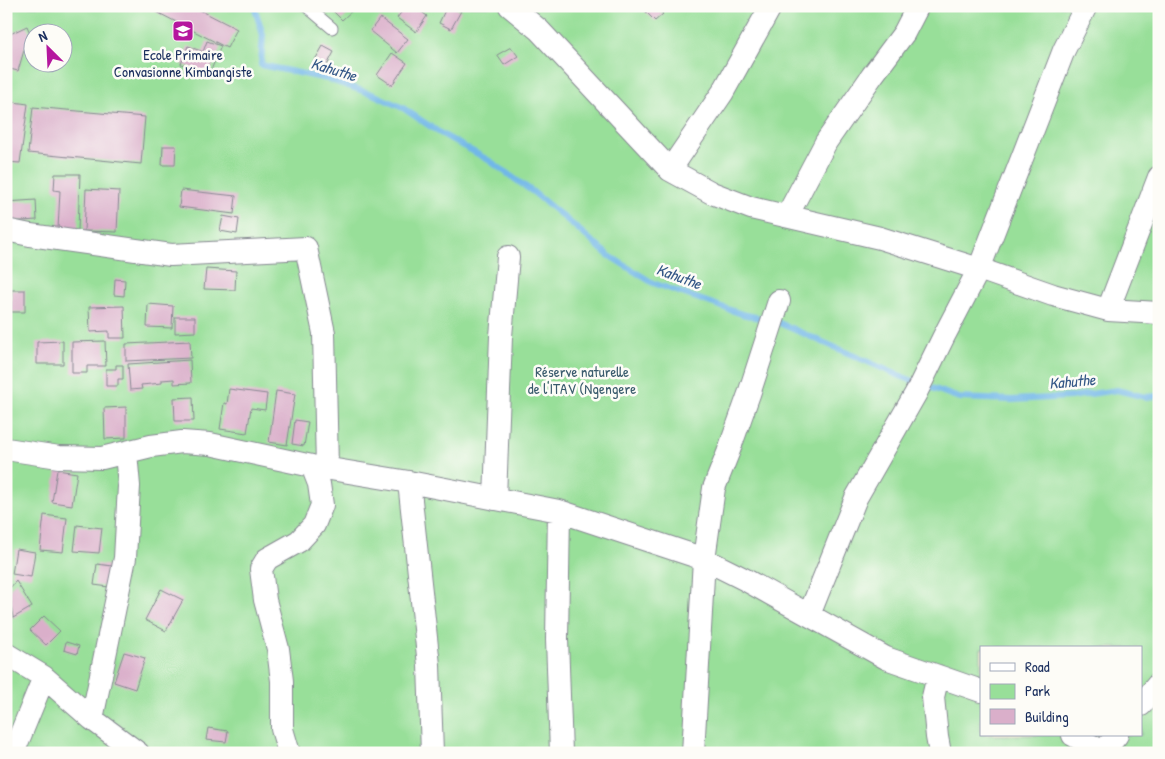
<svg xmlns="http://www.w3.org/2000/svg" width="1165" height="759" font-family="'Patrick Hand',sans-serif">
<rect width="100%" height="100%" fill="#fdfcf7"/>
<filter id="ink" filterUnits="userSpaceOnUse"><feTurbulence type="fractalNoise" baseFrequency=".02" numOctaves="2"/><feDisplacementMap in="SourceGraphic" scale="10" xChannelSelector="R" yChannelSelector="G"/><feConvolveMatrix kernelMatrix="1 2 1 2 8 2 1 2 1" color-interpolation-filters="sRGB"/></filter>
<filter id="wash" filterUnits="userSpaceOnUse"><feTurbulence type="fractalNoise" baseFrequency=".0096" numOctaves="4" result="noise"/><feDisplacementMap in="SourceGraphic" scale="20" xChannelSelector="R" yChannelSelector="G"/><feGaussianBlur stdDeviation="1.12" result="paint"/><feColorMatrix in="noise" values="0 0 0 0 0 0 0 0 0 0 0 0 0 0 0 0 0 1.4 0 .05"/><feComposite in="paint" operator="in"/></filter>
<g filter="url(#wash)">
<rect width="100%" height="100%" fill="#f1e2c4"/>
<path fill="#98df99" stroke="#5a877c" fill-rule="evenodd" d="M6,6H1159V753H6ZM32,32H62V62H32ZM981,648H1141V735H981Z"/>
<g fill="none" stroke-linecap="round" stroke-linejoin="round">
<path stroke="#71b7e8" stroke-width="6" d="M254,6L263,35L261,65L327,79L375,95L403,108L440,133L490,161L533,192L572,224L608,255L653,283L742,314L777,322L900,376L959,398L1012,400L1070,397L1117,390L1145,397L1159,396"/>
</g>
<g id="blocks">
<path fill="#daafca" d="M145,6H192L237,29L227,48Z
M328,6H357L342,20Z
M406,6H414L427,16L416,32L397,18Z
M447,6H452L461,11L451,29L439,23Z
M640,6H655L663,14L655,21Z
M380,18L408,39L397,53L370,31Z
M27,26L32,38V43L25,47L18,71L6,68V36Z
M207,41L221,46L209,75L181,64L188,46L203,52Z
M323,46L334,52L324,71L312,65Z
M511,47L518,56L504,65L497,55Z
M392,53L407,63L392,85L377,75Z
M6,101L28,104L20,163L6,162Z
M33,107L145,117L141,164L28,153Z
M163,146H176L175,165H162Z
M55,174H80L78,230L58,229L60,191L54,190Z
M86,189L119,191L117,232L84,231Z
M181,190L236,196L234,214L179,207Z
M36,200L37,220L6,222V202Z
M223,216L239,219L237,234L220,231Z
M206,269L236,271L235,290L204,289Z
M115,279L125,280L124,296L114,295Z
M11,290H25V312H11Z
M148,304L173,306L172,328L147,327Z
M124,306L125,338H109V331L90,332L89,307Z
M175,317H195V332L175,333Z
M63,341V364H37V342Z
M105,341L106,366H87V373H72V342Z
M190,341L191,358L126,361V344Z
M190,360L191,383L174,384V379L162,380V383L141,385L142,389L130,390L128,364Z
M116,365H123V379H118V386H106V369H116Z
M229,389L267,394L265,410L251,408L247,433L220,429L224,403L227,404Z
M276,391L295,394L287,445L269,442Z
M193,397L194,421H175L174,398Z
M126,407V438L105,439L104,408Z
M295,420L308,422L304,446L292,444Z
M57,470L77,473L72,505L52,502Z
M44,515L67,518L63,552L40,550Z
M77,525L102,528L99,553L74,551Z
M16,549L35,552L31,577L12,574Z
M97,564L112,566L109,587L94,585Z
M16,581L32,607L13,618L9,589Z
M161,589L183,600L166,631L145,620Z
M44,616L60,631L46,645L30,630Z
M66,642L79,646L77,654L64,650Z
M124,652L145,658L135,689L114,682Z
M208,728L228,731L226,742L206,740Z"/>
</g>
</g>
<g filter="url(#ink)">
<use href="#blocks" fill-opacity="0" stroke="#868891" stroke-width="1"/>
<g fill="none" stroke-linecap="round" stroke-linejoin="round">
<g stroke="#868891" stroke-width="13">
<path id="lane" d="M306,6L332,28"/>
</g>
<g stroke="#868891" stroke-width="24">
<path id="street" d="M510,6L539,30L670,170L712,193L751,208L880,238L979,269L1053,295L1108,310L1159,313
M670,170L723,92L771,6
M787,216L826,142L872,76L904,33L918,6
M6,230L30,235L171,255L306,248L324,333L327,468
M1108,310L1159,177
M6,449L59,457L102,458L151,446L182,442L210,444L312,466L409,482L559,511L704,559L744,579L886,658L981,691
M409,482L429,665L432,753
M495,499L501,336L508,257
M559,511L557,639L561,753
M809,615L856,498L916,393L944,336L979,269L1064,50L1086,6
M6,654L44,677L92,719L138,753
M938,676L933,697L937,737L940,753
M1141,705L1159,683
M92,719L125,558L129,486L126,453
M1073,735L1103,752L1117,735
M13,753L44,677
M289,753L282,729V681L278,649L265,600L261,569L267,559L299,541L314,525L322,505L319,484L312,466
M693,753L704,559L714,488L728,453L749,394L779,301"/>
</g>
<use href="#lane" stroke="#fff" stroke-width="11"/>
<use href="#street" stroke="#fff" stroke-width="22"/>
</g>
</g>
<defs>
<g id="school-square" transform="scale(1.125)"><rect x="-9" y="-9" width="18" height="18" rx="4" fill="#b5179e" stroke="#fdfcf7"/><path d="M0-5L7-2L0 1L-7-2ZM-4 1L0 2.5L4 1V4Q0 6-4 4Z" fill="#fff"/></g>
</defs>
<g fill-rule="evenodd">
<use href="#school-square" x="183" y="31"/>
</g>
<g text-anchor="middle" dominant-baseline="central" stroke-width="5" stroke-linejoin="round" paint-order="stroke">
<g font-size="15" fill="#1b2f5e" stroke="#fdfcf7">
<text x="183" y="54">Ecole Primaire<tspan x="183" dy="17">Convasionne Kimbangiste</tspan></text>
</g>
<g font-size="15" fill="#3a5b6d" stroke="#fdfcf7">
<text x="582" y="371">Réserve naturelle<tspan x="582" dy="17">de l'ITAV (Ngengere</tspan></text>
</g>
<g font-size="16" font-style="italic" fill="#355887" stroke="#fdfcf7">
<text transform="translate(334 69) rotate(17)">Kahuthe</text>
<text transform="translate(679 276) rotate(20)">Kahuthe</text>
<text transform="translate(1072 381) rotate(-5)">Kahuthe</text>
</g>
</g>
<rect width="1165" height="759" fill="none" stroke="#fdfcf7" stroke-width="25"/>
<rect x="980" y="646" width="162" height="90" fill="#fdfcf7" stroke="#a3aaba"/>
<rect x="990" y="663" width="25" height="8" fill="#ffffff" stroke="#a3aaba"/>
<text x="1025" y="672" font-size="15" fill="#1b2f5e">Road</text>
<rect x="990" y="684" width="25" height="15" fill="#98df99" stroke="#a3aaba"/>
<text x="1025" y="696" font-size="15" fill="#1b2f5e">Park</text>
<rect x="990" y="709" width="25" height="15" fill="#daafca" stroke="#a3aaba"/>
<text x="1025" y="722" font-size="15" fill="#1b2f5e">Building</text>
<g transform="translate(48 48) rotate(336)"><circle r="24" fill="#fdfcf7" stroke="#a3aaba"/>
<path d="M0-4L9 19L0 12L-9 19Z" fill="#b5179e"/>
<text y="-8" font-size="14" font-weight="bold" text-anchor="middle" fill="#1b2f5e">N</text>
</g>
</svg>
